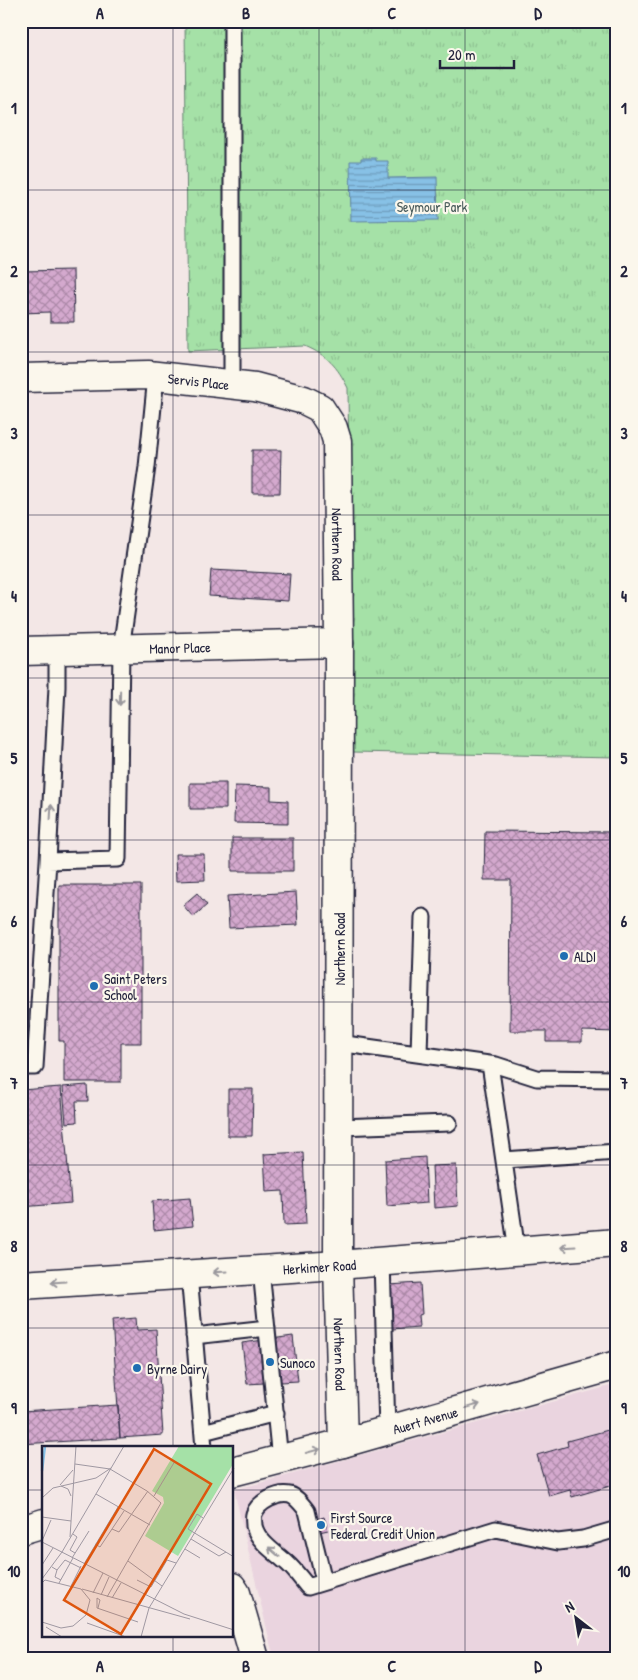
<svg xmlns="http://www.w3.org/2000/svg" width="638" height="1680" font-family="'Patrick Hand',sans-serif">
<defs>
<pattern id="park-tufts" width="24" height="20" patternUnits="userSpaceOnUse" patternTransform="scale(1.25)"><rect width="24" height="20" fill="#a5e1a7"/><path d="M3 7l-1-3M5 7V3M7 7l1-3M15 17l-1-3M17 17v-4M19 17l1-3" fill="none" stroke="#8ec191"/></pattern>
<pattern id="water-rules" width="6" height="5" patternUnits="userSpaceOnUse" patternTransform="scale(1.25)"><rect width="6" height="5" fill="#87c1e6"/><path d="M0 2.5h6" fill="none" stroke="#6e9cbc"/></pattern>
<pattern id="building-cross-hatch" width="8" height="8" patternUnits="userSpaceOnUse" patternTransform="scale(1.25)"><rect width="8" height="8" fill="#d4a9ce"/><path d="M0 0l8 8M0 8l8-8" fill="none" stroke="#ac89a8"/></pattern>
</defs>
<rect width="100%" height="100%" fill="#f3e7e6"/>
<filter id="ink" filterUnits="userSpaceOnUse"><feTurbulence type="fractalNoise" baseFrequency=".02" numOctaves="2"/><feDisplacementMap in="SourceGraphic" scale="10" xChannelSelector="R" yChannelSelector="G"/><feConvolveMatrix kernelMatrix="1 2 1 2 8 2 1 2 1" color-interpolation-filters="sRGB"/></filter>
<g filter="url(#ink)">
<path fill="#ead4df" d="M617,1384V1659H274L234,1490Z"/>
<path fill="url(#park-tufts)" stroke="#648271" d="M185,21H617V757L352,752L348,388C337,366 328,356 305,346L188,351Z"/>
<path fill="url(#water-rules)" stroke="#5f81a2" d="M361,158H376V161H388V178L437,177L438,220L351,221L350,161H361Z"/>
<path fill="url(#building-cross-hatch)" stroke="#22223b" d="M73,270L74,322H50V312L21,313V271Z
M252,450H281L280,493H252Z
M211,570L290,574L288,601L209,596Z
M190,783H226V809H190Z
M235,786L271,787V800L288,801V824L234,823Z
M485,831L617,832V1032L582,1031V1042H546V1031H510L511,880H484Z
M232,838H293V871H232Z
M175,854H204L205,880L176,881Z
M59,885H141V1043H121V1082H64V1041H59Z
M296,892L298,925L229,928L227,896Z
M197,893L207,905L193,917L183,905Z
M87,1085L88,1101H76L77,1122L66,1123L63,1087Z
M61,1087L71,1203L21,1207V1090Z
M228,1089H253L252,1136H228Z
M303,1152L306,1224L284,1225L283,1191L266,1192L264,1154Z
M425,1157L427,1203L387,1206L385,1160Z
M456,1165L458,1206L434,1208L432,1166Z
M190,1198L193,1226L154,1230L152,1201Z
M420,1283L422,1314L418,1315L419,1327L392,1329L389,1285Z
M136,1318L137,1330L156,1329L163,1435L120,1438L112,1320Z
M293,1336L298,1381L247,1384L242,1343Z
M118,1405L120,1438L21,1444V1411Z
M612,1429L614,1439L617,1438V1484L572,1497L570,1490L549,1496L537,1455L568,1446L567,1441Z
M324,1517L328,1530L319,1532L315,1520Z"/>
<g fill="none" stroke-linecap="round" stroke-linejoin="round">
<g stroke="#22223b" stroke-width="19">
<path id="service" d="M232,21V385
M48,861L57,687V650
M338,1043L496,1065L537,1078L617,1079
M419,1054L423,917
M490,1064L517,1251
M21,1067H35L48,861L118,859L121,649L147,467L156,376
M339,1127L449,1123
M504,1160L617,1152
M382,1261L387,1430
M261,1270L280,1460
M189,1274L204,1448
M194,1336L267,1328
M203,1432L276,1413
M324,1581L307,1511C302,1505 297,1497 290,1495C278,1492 258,1502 254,1514C253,1517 254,1523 254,1526C258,1542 276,1553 287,1563C295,1570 301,1579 308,1587L496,1529L558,1542L583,1539L617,1529"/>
</g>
<g stroke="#22223b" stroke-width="31">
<g id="minor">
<path id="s1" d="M21,378L148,375L255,387L304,400L320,408L333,428L337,441L339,643L338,1265L343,1443"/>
<path id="s2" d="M21,651L339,643"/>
</g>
</g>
<g stroke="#22223b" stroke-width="31">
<g id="secondary">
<path id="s3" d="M21,1285L338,1265L617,1243"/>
<path id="s4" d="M232,1472L343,1443L617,1365"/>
</g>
</g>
<g stroke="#22223b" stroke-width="31">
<path id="trunk" d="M21,1530L44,1523"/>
</g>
<g stroke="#22223b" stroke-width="31">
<path id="motorway" d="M232,1587L236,1593L255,1659"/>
</g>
<use href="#service" stroke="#fbf7ec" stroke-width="15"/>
<use href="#minor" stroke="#fbf7ec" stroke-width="28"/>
<use href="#secondary" stroke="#fbf7ec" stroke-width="28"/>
<use href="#trunk" stroke="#fbf7ec" stroke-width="28"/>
<use href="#motorway" stroke="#fbf7ec" stroke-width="28"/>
</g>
<defs><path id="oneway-shaft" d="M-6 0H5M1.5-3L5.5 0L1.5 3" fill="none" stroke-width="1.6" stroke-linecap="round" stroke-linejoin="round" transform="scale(1.25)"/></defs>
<g stroke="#99979c">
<use href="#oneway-shaft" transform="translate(120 698) rotate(91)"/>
<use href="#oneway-shaft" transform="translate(51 812) rotate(-87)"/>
<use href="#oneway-shaft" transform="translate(568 1247) rotate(176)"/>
<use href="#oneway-shaft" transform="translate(220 1272) rotate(177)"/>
<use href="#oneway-shaft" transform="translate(58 1282) rotate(176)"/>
<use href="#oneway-shaft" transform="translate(473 1406) rotate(-16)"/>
<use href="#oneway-shaft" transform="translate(313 1451) rotate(-15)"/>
<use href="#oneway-shaft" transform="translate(274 1552) rotate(-139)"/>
</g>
</g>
<path fill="none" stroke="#22223b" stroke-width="1" stroke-opacity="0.55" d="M173,21V1448M319,21V1659M465,21V1659M21,190H617M21,352H617M21,515H617M21,678H617M21,840H617M21,1002H617M21,1165H617M21,1328H617M21,1490H44M232,1490H617M173,1636V1659"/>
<g fill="#1f6fb2" stroke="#fbf7ec" stroke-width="2">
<circle cx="564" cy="956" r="5"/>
<circle cx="94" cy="986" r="5"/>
<circle cx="270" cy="1362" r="5"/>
<circle cx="137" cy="1368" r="5"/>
<circle cx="321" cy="1525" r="5"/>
</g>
<g text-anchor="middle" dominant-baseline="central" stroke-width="4.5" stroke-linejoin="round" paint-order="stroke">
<g font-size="14" fill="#495b5b" stroke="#fbf7ec">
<text x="432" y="206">Seymour Park</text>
</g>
<g font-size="14" fill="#22223b" stroke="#fbf7ec">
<text stroke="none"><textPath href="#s1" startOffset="178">Servis Place</textPath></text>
<text stroke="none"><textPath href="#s1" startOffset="444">Northern Road</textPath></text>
<text stroke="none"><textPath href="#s2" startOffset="159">Manor Place</textPath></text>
<text transform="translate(339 949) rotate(-90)">Northern Road</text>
<text stroke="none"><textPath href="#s3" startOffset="299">Herkimer Road</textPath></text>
<text stroke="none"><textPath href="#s1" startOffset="1254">Northern Road</textPath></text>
<text stroke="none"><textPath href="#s4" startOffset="200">Auert Avenue</textPath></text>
</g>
<g font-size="14" fill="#22223b" stroke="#fbf7ec" text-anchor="start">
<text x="574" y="956">ALDI</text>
<text x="104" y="978">Saint Peters<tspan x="104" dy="16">School</tspan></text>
<text x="280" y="1362">Sunoco</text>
<text x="147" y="1368">Byrne Dairy</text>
<text x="331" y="1517">First Source<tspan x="331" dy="16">Federal Credit Union</tspan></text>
</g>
</g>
<g transform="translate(42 1446)">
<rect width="191" height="191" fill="#f3e7e6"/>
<path d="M137,0H191V18L136,110L103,90L122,57L121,51L110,45Z" fill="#a5e1a7"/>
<path fill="none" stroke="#87c1e6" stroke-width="2.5" d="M0,25L3,0"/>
<path fill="none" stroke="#9f98a2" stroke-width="1" d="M33,18L68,23L105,45L119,57L65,151M18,39L31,24M19,40L26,43L29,50M54,48L108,79M112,50L133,15M0,52L11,42L54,32L69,22M0,71L29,75M161,72L155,68L146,83L192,111M70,83L82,65M31,88L35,91L28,104L33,107M28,91L34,0M149,93L177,110L184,106M0,95L9,74M0,96L142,168L192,184M53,98L58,101L70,83L77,86L106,45M143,103L158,112M20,106L82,0M30,112L47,85M86,115L120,140M42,118L76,61M0,119L11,102M10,121L15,124L13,131L19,134M15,124L23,114L39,122M0,133L20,106M95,134L109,141L125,114L134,117M0,137L3,134L39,143L48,154L44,169L31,180L19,182L0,176M17,137L31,112M29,140L39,120M40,143L148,173M51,147L61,127M59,149L67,131M70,152L79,137M56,162L58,154L55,152V162L96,176M45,177L84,191M4,181L20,191M99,191L107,162L192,22"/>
<path fill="#de560e" fill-opacity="0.15" stroke="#de560e" stroke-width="2.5" d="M112,3L169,38L79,188L22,154Z"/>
<rect width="191" height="191" fill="none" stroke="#22223b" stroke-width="2.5"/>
</g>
<rect width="638" height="1680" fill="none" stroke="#fbf7ec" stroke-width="55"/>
<g transform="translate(576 1618) rotate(329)" stroke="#fbf7ec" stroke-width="4" paint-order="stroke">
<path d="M0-4L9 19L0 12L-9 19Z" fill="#22223b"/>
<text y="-8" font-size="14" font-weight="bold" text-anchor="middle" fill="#22223b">N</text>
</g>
<path d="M440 60v8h74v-8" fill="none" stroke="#22223b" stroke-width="2.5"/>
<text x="448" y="60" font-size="15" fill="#22223b" stroke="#fbf7ec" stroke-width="4" paint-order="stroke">20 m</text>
<rect x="28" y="28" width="582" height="1624" fill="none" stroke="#22223b" stroke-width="2"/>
<g font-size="16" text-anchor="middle" font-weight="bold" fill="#22223b">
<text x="100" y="19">A</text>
<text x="246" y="19">B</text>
<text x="392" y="19">C</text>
<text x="538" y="19">D</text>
<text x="14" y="114">1</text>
<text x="624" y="114">1</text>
<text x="14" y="277">2</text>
<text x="624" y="277">2</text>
<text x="14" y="439">3</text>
<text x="624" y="439">3</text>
<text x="14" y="602">4</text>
<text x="624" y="602">4</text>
<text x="14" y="764">5</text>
<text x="624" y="764">5</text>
<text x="14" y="927">6</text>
<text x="624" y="927">6</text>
<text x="14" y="1089">7</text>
<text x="624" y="1089">7</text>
<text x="14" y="1252">8</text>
<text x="624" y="1252">8</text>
<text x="14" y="1414">9</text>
<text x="624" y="1414">9</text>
<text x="14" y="1577">10</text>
<text x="624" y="1577">10</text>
<text x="100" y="1672">A</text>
<text x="246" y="1672">B</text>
<text x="392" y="1672">C</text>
<text x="538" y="1672">D</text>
</g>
</svg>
